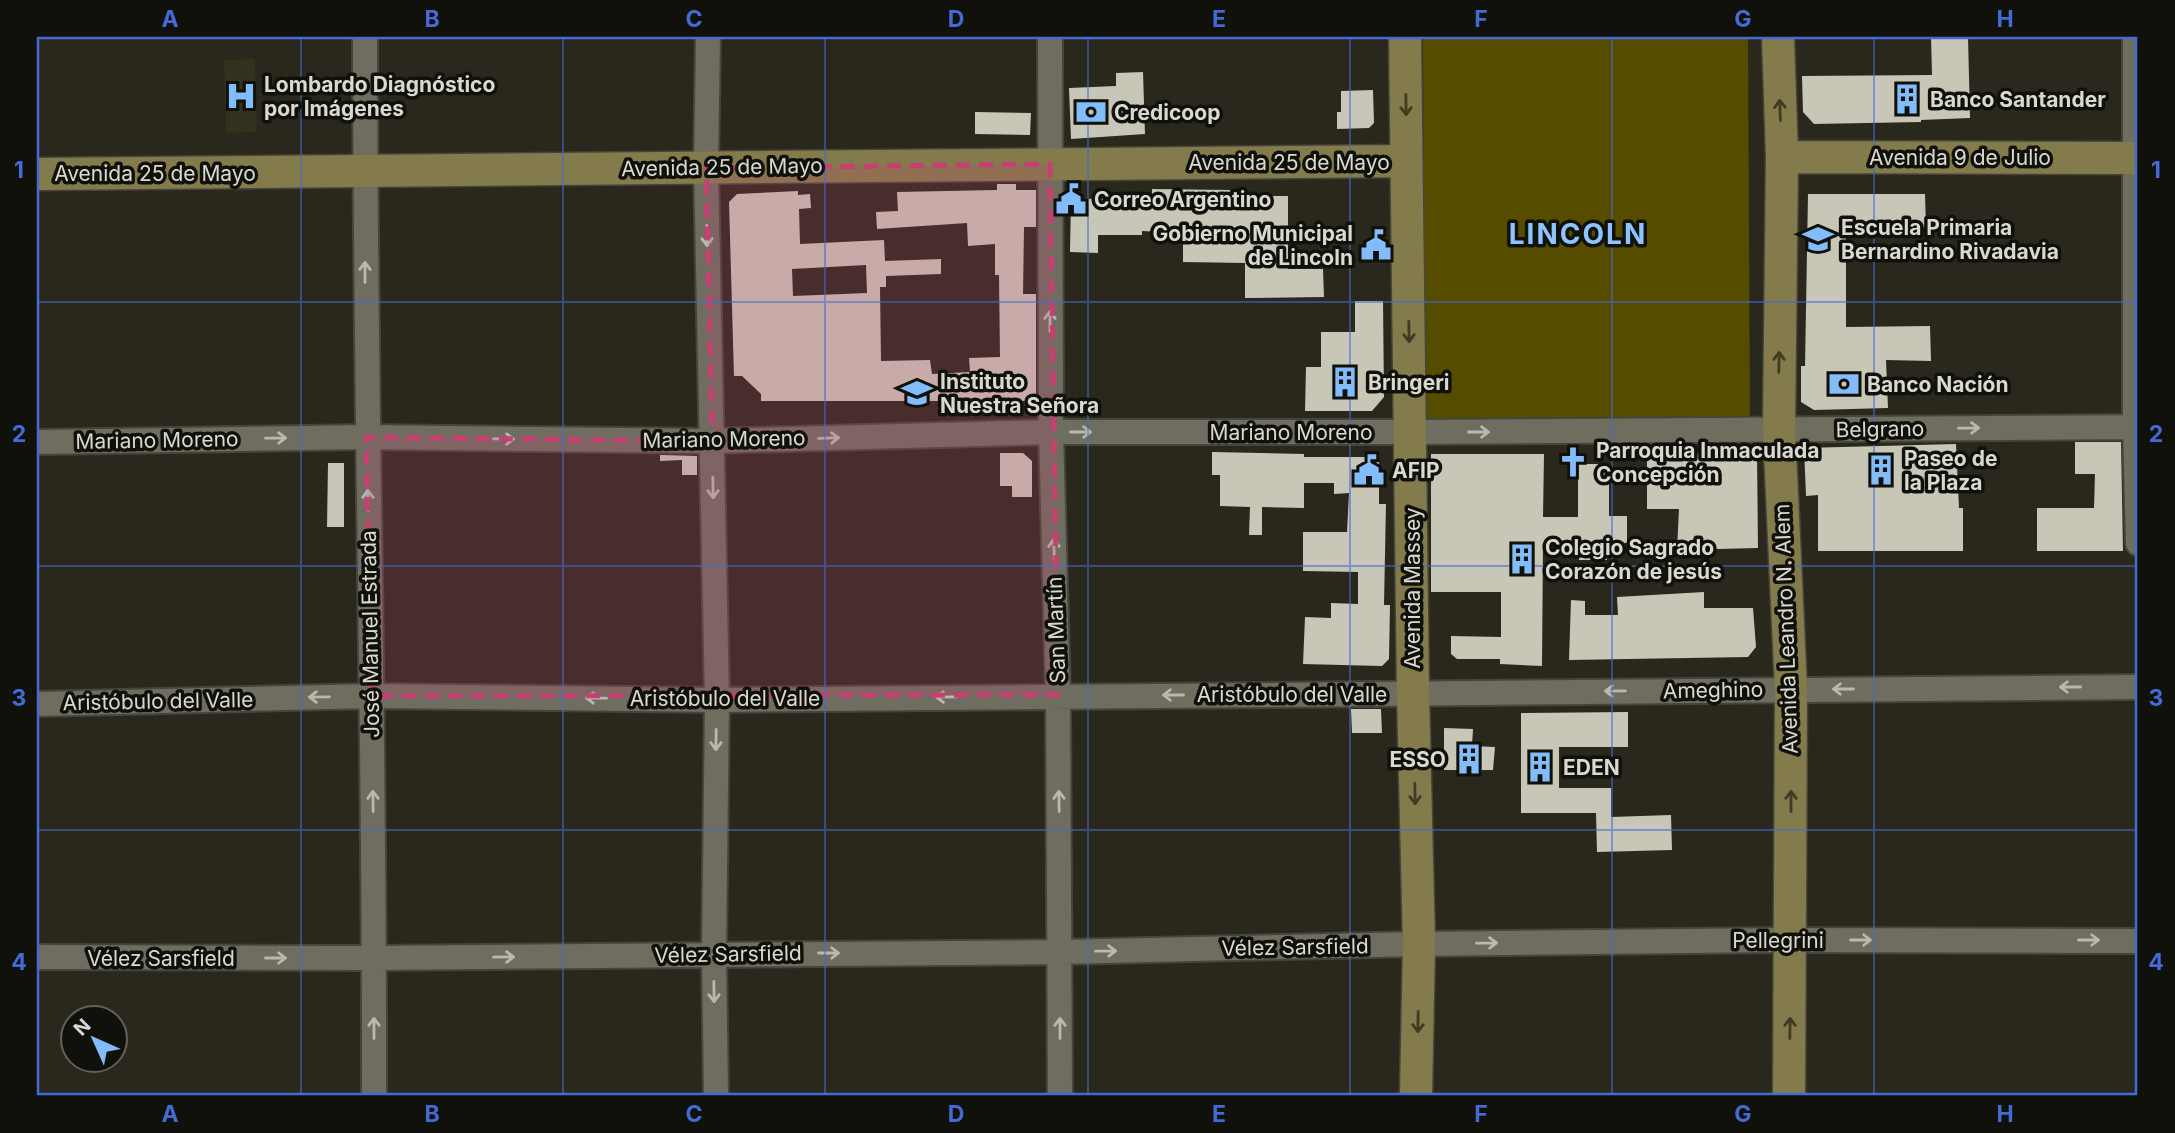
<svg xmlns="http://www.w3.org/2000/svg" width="2175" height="1133" font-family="Inter,sans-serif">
<rect width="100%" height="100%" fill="#2a281c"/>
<path fill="#34311e" d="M255,59L257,132L226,133L224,60Z"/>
<path fill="#564c00" d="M1423,37H1748L1750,420L1425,423Z"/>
<path fill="#c8c6b6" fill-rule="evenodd" d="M1931,37H1968L1970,118L1921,120V122L1814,124L1803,112L1802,76L1932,75Z
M1143,72L1145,134L1071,139L1069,88L1116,86V73Z
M1373,90L1374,123L1369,128L1337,129V112H1341V91Z
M975,112L1031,113L1030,135L975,134Z
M997,184H1016V190H1036V227H1024L1023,294H1036V401H761V394L742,376H734L729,202L737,194L798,191V195L810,194L811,208L799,209L800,244L884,240L885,261L941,259V274L886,276V287H880L881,361L930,360L932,374L970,372L969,358L1000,357L999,275H995V244L968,246L967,223L877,229L876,212L898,211L897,192L997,190ZM866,265L867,293L793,296L792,269Z
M1152,189L1230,190L1229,196H1288V269H1323L1324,297L1245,298V263L1183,262V233L1142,231V235H1098V253L1070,252L1071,199L1152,198Z
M1808,194H1925L1926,227L1846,228V327L1930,326L1931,361L1886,360L1888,408L1814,410L1801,402V366H1805Z
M1355,301H1383L1384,397L1372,411H1305L1306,367H1321V332H1355Z
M2075,442H2121L2123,551H2037V508H2094L2095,474H2075Z
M1956,444L1959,508H1963V551H1818V495L1806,496L1804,448Z
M1212,452L1304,454V457H1379V504H1386L1384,605H1390L1389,659L1382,666L1303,664L1305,617L1331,618V603L1358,604V572L1303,571V532H1347L1349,493L1334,494V483H1304V508L1262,507V535H1249L1250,507L1220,506V475H1212Z
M1000,453H1023L1032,461V497H1012V486H1000Z
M1647,453L1757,454L1758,548L1677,550L1679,509H1647Z
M1431,454H1544L1543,517H1578V464H1609V516H1627V543H1607V560H1579V543H1543L1542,666L1500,664V659H1457L1451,654V636L1501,637V592H1431Z
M660,455L697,456V475H682V460L660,461Z
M328,463H344V527H327Z
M1704,592V608H1753L1756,647L1748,657L1569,660L1571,600L1585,601V615H1618L1617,597Z
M1351,709H1381L1382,733H1352Z
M1628,712V747H1559V788H1611V817L1671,815L1672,850L1597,852L1596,813H1521V713Z
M1444,728L1473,729L1472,746L1495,747L1493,770H1444Z"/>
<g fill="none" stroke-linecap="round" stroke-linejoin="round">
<g stroke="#46453b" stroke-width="28">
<path id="minor" d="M365,37C365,390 375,743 374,1096
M708,37L706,168L717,700L714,954L716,1096
M1050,37L1051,432L1058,695L1060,1096
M2135,37V427L2138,543
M37,442L366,437L712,441L1051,432H1411L2138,427
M37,704L371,696L717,700L2138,687
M37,957L374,958L1061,952L1419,944L1791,940L2138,941"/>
</g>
<g stroke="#46453b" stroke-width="35">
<path id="major" d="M1405,37L1413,694L1419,944L1416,1096
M1778,37L1782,157L1779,430L1791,689L1789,1096
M1782,157L2138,158
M37,174L1406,161"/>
</g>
<use href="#minor" stroke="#6f6d5f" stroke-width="24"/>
<use href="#major" stroke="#837b4b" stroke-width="32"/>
</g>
<defs><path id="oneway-shaft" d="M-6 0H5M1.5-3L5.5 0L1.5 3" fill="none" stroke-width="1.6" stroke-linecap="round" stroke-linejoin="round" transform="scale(1.75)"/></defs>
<g stroke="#3f3b25">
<use href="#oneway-shaft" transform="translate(1406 105) rotate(89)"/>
<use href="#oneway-shaft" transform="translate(1780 110) rotate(-92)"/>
<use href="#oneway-shaft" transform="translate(1409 332) rotate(89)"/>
<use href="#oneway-shaft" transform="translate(1779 362) rotate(-89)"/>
<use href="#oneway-shaft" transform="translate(1415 794) rotate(89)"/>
<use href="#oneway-shaft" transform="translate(1791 801) rotate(-90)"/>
<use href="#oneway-shaft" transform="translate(1418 1022) rotate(91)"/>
<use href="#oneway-shaft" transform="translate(1790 1028) rotate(-89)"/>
</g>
<g stroke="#bab9af">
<use href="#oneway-shaft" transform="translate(707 236) rotate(89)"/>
<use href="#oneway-shaft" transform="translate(365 272) rotate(-90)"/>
<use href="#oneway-shaft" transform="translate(1050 321) rotate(-90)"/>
<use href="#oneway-shaft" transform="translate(1969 428) rotate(-1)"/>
<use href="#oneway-shaft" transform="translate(1081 432)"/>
<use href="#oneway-shaft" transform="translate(1479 432)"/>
<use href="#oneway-shaft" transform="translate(276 438) rotate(-1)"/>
<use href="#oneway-shaft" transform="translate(829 438) rotate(-2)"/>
<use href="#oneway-shaft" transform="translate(504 439) rotate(1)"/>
<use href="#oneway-shaft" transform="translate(713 488) rotate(89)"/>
<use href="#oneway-shaft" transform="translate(368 500) rotate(-91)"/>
<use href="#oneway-shaft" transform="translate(1054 549) rotate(-92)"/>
<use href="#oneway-shaft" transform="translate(2070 687) rotate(180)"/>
<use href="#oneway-shaft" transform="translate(1843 689) rotate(180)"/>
<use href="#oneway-shaft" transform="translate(1615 691) rotate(179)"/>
<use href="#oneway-shaft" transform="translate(1173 695) rotate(180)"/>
<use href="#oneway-shaft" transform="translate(319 697) rotate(179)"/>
<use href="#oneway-shaft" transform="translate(946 697) rotate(179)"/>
<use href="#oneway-shaft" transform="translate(596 698) rotate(-179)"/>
<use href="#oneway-shaft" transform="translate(716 740) rotate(91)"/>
<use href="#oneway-shaft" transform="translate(373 801) rotate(-91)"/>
<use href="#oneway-shaft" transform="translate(1059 801) rotate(-91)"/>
<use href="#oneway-shaft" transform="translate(1861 940)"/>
<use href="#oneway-shaft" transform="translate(2089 940)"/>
<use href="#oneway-shaft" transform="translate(1487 943) rotate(-1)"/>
<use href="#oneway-shaft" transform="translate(1106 951) rotate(-1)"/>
<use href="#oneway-shaft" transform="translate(829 953)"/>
<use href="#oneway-shaft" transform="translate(504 957) rotate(-1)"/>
<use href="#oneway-shaft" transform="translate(276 958)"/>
<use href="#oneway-shaft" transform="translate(714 992) rotate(89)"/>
<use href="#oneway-shaft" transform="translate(374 1028) rotate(-90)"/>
<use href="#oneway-shaft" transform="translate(1060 1028) rotate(-90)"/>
</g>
<path fill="#c73f73" fill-opacity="0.2" stroke="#c73f73" stroke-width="5" stroke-dasharray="14 9" stroke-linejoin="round" d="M1050,164L1058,695L371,696L366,437L712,441L706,168Z"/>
<path fill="none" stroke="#436ad7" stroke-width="2" stroke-opacity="0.55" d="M301,37V1096M563,37V1096M825,37V1096M1088,37V1096M1350,37V1096M1612,37V1096M1874,37V1096M37,302H2138M37,566H2138M37,830H2138"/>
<defs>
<g id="hospital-bare" transform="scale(2.415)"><path d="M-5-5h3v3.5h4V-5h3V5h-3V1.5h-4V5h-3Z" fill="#82bcfa" stroke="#11110b" stroke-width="2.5" paint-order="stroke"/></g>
<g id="building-bare" transform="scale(2.415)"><path d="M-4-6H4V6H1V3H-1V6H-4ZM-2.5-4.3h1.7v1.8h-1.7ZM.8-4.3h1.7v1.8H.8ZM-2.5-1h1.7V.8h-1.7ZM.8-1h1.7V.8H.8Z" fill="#82bcfa" stroke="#11110b" stroke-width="2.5" paint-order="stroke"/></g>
<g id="bank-bare" transform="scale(2.415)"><path d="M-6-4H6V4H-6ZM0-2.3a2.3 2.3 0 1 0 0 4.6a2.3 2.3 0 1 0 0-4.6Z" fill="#82bcfa" stroke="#11110b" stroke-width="2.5" paint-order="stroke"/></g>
<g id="civic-bare" transform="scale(2.415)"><path d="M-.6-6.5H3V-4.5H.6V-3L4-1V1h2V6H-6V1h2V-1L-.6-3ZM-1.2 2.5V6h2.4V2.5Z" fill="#82bcfa" stroke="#11110b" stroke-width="2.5" paint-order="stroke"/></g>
<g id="school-bare" transform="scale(2.415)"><path d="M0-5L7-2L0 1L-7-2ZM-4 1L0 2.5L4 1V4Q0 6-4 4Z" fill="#82bcfa" stroke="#11110b" stroke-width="2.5" paint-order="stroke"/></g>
<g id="church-bare" transform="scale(2.415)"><path d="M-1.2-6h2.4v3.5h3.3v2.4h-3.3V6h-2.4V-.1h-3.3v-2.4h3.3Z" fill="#82bcfa" stroke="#11110b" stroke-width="2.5" paint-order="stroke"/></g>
</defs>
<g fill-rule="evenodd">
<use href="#hospital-bare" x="241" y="96"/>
<use href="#building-bare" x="1907" y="99"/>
<use href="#bank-bare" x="1091" y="112"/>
<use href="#civic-bare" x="1071" y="199"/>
<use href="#school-bare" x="1818" y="239"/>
<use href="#civic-bare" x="1376" y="245"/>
<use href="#building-bare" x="1345" y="382"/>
<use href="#bank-bare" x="1844" y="384"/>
<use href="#school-bare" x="917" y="393"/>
<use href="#church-bare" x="1573" y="462"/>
<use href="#civic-bare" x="1369" y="470"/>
<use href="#building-bare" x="1881" y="470"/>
<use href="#building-bare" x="1522" y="559"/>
<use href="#building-bare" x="1469" y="759"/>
<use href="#building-bare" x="1540" y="767"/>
</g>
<g text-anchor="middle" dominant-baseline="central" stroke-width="7" stroke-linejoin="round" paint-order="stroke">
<g font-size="21" font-weight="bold" fill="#dad9d1" stroke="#11110b" text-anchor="start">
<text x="264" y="84">Lombardo Diagnóstico<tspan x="264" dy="24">por Imágenes</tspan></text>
<text x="1930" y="99">Banco Santander</text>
<text x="1114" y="112">Credicoop</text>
<text x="1094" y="199">Correo Argentino</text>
<text x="1841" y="227">Escuela Primaria<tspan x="1841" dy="24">Bernardino Rivadavia</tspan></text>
<text x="1353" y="233" text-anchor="end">Gobierno Municipal<tspan x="1353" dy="24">de Lincoln</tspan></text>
<text x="940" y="381">Instituto<tspan x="940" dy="24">Nuestra Señora</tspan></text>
<text x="1368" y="382">Bringeri</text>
<text x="1867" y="384">Banco Nación</text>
<text x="1596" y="450">Parroquia Inmaculada<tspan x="1596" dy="24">Concepción</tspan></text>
<text x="1904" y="458">Paseo de<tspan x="1904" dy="24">la Plaza</tspan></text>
<text x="1392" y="470">AFIP</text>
<text x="1545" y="547">Colegio Sagrado<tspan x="1545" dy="24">Corazón de jesús</tspan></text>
<text x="1446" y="759" text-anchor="end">ESSO</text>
<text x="1563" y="767">EDEN</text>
</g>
<g font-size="21" fill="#dad9d1" stroke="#11110b">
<text x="1960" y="157">Avenida 9 de Julio</text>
<text x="1289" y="162">Avenida 25 de Mayo</text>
<text transform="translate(722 167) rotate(-1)">Avenida 25 de Mayo</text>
<text x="155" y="173">Avenida 25 de Mayo</text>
<text transform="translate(1880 429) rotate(-1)">Belgrano</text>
<text x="1291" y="432">Mariano Moreno</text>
<text transform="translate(724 439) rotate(-1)">Mariano Moreno</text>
<text transform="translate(157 440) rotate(-1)">Mariano Moreno</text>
<text transform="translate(1412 588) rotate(-90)">Avenida Massey</text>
<text transform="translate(1786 629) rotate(-92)">Avenida Leandro N. Alem</text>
<text transform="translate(1056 630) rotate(-92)">San Martín</text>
<text transform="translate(370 634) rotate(-91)">José Manuel Estrada</text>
<text transform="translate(1713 690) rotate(-1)">Ameghino</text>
<text x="1292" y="694">Aristóbulo del Valle</text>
<text x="725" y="698">Aristóbulo del Valle</text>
<text transform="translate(158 701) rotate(-1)">Aristóbulo del Valle</text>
<text x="1778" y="940">Pellegrini</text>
<text transform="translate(1295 947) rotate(-1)">Vélez Sarsfield</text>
<text transform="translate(728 954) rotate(-1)">Vélez Sarsfield</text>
<text x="161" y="958">Vélez Sarsfield</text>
</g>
<g font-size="28" font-weight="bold" letter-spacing="2" fill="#8ec4fe" stroke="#11110b">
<text x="1578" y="234">LINCOLN</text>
</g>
</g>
<rect width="2175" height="1133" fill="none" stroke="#11110b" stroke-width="77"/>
<g transform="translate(94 1039) rotate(315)"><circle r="33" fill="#11110b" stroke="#61615a" stroke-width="2"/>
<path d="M0-5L12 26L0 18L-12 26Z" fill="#82bcfa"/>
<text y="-10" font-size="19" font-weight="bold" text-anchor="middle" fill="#dad9d1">N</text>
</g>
<rect x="38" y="38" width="2098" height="1056" fill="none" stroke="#436ad7" stroke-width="2.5"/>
<g font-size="23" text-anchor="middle" font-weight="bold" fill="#436ad7">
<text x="170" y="27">A</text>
<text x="432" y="27">B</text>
<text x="694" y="27">C</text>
<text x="956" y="27">D</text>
<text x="1219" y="27">E</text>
<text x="1481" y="27">F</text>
<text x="1743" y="27">G</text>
<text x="2005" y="27">H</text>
<text x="19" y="178">1</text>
<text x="2156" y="178">1</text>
<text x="19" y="442">2</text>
<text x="2156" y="442">2</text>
<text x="19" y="706">3</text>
<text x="2156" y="706">3</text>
<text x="19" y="970">4</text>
<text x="2156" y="970">4</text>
<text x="170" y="1122">A</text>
<text x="432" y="1122">B</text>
<text x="694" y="1122">C</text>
<text x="956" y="1122">D</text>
<text x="1219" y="1122">E</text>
<text x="1481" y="1122">F</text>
<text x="1743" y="1122">G</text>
<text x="2005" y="1122">H</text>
</g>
</svg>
